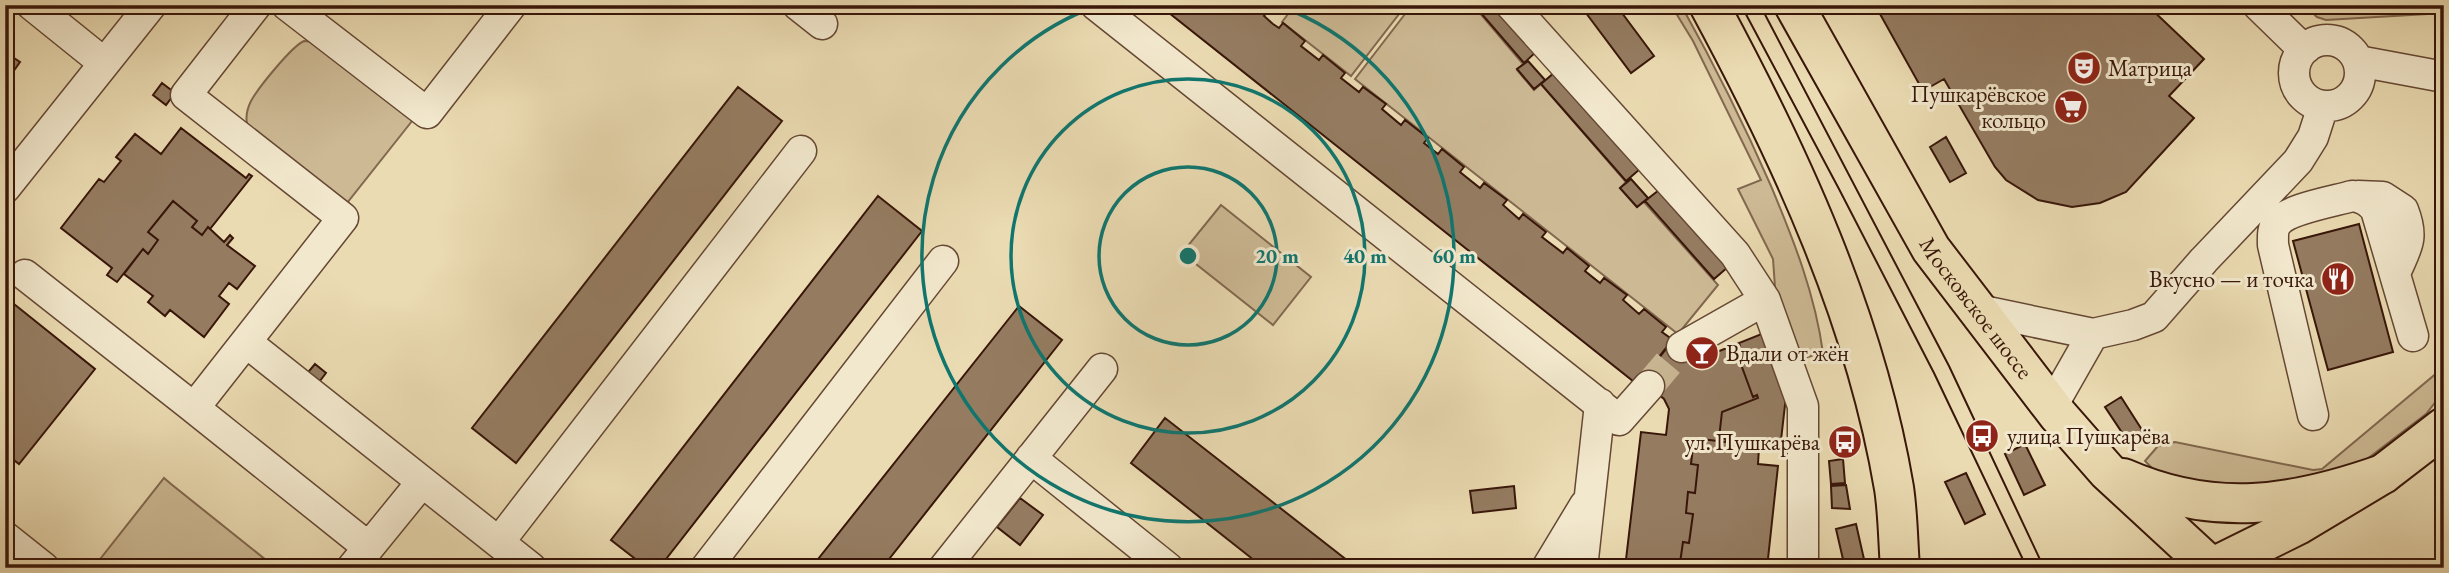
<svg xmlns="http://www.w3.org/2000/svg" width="2449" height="573" font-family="'EB Garamond',serif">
<rect width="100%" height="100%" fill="#ebdbb2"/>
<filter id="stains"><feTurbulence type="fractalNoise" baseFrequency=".00286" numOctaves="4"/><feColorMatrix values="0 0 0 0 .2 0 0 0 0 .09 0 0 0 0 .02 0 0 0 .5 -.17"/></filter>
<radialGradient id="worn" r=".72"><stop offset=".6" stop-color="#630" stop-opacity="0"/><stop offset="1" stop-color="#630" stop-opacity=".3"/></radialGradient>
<path fill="#cdba95" stroke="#82684f" stroke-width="2" d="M1295,5H1406L1351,76L1282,22Z
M1412,5H1473L1523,64L1517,70L1534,90L1541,84L1626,182L1620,188L1637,207L1644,202L1718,285L1678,334L1355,79Z
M1671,5H1681C1714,64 1744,124 1771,186C1794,241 1815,294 1823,353L1800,359L1775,287L1773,259L1738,189L1761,180L1693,41Z
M2304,5H2444V13L2326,20L2317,17Z
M304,41L317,42L416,116L343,208L248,128C245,119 247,109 251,101C258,88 292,46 304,41Z
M1221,205L1311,277L1273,325L1182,253Z
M2444,367V391L2426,414L2367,459L2331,479L2241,496L2155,471L2145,461L2158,446L2175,442L2313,470L2322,469Z
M164,478L171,484L276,568H103L97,563Z"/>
<path fill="#957c61" stroke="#381609" stroke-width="2" d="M1159,5H1261L1268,11L1264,16L1273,24L1279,28L1283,23L1305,41L1301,46L1319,60L1323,55L1345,73L1341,78L1359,92L1363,87L1386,104L1382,109L1401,125L1405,120L1428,138L1424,143L1438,154L1442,149L1464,167L1460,172L1480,188L1484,183L1507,200L1503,205L1519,219L1523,214L1546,232L1542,237L1563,253L1567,248L1589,266L1585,271L1600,283L1604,278L1627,295L1623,300L1639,314L1644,309L1666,327L1662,332L1673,340L1638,385Z
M1474,5H1497L1537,51L1524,63Z
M1580,5H1616L1654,56L1631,73Z
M1875,5H2147L2204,59L2169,96L2194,118L2126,192L2100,203L2072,207L2038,200L2006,180L1995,167L1944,79L1923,91Z
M5,52L20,62L13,72L5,67Z
M1528,61L1545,80L1534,89L1517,69Z
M1555,72L1640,169L1626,181L1541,84Z
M162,83L175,93L166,105L153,95Z
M738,87L782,121L516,463L472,428Z
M181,128L246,178L249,174L252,176L210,229L208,227L202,235L192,227L197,221L173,201L148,232L158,240L148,254L143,249L117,282L107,275L112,268L61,228L99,179L104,182L112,172L121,161L116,157L135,134L161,154Z
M1946,137L1966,173L1950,182L1930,147Z
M1631,179L1648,198L1637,207L1620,188Z
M1659,190L1728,267L1714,279L1645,201Z
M878,196L922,231L659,568H647L611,540Z
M173,201L197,221L192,227L202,235L208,227L224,242L230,235L233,238L227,245L255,266L237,289L229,283L219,296L229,304L204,337L170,310L165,316L148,302L153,296L124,274L143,249L148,254L158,240L148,232Z
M2359,224L2393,352L2328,370L2293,241Z
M14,304L95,369L19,464L5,453V314Z
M1019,306L1062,340L882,568H811Z
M1764,333L1786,396L1780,449L1759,447L1758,464L1778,466L1767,568H1686L1687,564L1680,563L1683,542L1689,543L1693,514L1686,513L1688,492L1695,493L1698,465L1691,464L1694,438L1726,442V439L1719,438L1722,412L1758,398L1757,395L1753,397L1735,348L1740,346L1739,343Z
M1676,335L1675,342L1697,360L1739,343L1740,346L1735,348L1753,397L1757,395L1758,398L1722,412L1719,438L1726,439V442L1694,438L1691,464L1698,465L1695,493L1688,492L1686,513L1693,514L1689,543L1683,542L1680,563L1687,564L1686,568H1625L1641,432L1666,435L1669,409L1664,399L1641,380Z
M315,364L326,373L316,386L304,377Z
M2121,397L2144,433L2129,443L2105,407Z
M1165,418L1357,568H1264L1131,463Z
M2025,444L2045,485L2024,495L2005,454Z
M1843,459L1845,483L1831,484L1829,461Z
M1966,473L1985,514L1965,524L1945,482Z
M1846,485L1850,509L1832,508L1831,486Z
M1514,486L1516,508L1473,513L1470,491Z
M1020,498L1043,515L1020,545L997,527Z
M1856,524L1866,568H1845L1836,529Z"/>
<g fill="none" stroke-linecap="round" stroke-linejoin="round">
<path stroke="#c7b490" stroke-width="30" stroke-dasharray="30 15" stroke-linecap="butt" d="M1649,386L1682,347"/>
<g stroke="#654733" stroke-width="33">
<path id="minor" d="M32,5L104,63
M256,5L186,95L343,218L194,408L368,547
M287,5L427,113L511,5
M798,5L822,24
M1096,5L1619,420L1649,386
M1511,5L1735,254L1765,300L1803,406V568
M2258,5L2301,47L2306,48
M2294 73a33 33 0 1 1 66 0a33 33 0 1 1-66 0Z
M2358,61L2444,77
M5,188L151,5
M2358,196L2383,197L2403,210C2414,238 2407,246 2396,271
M25,275L194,408
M1978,310L2093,334L2133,325L2154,317L2204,260L2298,161L2313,137L2323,106
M246,342L531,568
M1682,347L1765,300
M2052,406L2093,334
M2313,415L2273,245C2273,238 2272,229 2277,223C2287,209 2335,201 2352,196C2362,197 2370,201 2376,210L2413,336
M1031,458L1168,568
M5,537L44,568
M499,542L801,151
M352,568L422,482
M706,568L943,261
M944,568L1102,369
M1547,568L1585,505
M1582,568L1600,404"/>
</g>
<g stroke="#381609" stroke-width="42">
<g id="major">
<path d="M1709,5C1791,157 1865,317 1894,488C1898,514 1898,542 1900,568"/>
<path id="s1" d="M1794,5L1931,249L2058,415L2107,471L2212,568"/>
<path d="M2123,478C2214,518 2292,506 2383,474"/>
<path d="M2211,568L2298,525L2383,474L2444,427"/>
</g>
</g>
<use href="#minor" stroke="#f2e8cd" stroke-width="30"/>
<use href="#major" stroke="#ebdbb2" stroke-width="38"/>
<path stroke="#381609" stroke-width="2" d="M1741,5L1839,189L1934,373L2027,568
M1760,5L1949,366L2044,568
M2442,568L2444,566"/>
</g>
<g fill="none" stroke="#0f766e" stroke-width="3.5">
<circle cx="1188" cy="256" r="89"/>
<circle cx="1188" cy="256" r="177"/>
<path d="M1277 5A266 266 0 1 1 1099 5"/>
</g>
<defs>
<g id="theatre-disc" transform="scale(1.75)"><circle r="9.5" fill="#8f2418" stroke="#f2e8cd"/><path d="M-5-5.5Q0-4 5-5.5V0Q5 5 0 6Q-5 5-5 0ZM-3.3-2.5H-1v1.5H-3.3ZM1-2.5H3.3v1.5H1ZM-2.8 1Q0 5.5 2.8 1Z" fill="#fff"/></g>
<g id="supermarket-disc" transform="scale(1.75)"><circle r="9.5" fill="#8f2418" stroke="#f2e8cd"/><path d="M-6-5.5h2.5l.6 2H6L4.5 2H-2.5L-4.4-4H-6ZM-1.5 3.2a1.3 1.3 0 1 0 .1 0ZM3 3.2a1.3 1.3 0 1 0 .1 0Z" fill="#fff"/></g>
<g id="restaurant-disc" transform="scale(1.75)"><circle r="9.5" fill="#8f2418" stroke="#f2e8cd"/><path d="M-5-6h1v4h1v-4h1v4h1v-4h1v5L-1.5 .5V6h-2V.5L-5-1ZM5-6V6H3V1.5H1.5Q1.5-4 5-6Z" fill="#fff"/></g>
<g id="bar-disc" transform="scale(1.75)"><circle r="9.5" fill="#8f2418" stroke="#f2e8cd"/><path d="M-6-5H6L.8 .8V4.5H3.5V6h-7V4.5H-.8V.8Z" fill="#fff"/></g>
<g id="bus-disc" transform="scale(1.75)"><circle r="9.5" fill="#8f2418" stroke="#f2e8cd"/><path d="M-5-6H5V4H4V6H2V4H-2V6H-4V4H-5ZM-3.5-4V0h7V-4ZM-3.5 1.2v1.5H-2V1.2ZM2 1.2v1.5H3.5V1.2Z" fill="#fff"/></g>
</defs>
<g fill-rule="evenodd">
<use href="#theatre-disc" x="2084" y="68"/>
<use href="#supermarket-disc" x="2071" y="107"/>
<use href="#restaurant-disc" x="2338" y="279"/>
<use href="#bar-disc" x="1702" y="353"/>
<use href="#bus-disc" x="1982" y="436"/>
<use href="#bus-disc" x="1845" y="442"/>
</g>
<g text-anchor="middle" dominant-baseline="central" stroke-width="6" stroke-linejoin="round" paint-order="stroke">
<g font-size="23" fill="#381609" stroke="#f2e8cd" text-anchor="start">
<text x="2108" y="68">Матрица</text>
<text x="2046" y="94" text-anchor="end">Пушкарёвское<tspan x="2046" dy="26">кольцо</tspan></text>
<text x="2314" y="279" text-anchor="end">Вкусно — и точка</text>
<text x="1726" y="353">Вдали от жён</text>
<text x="2007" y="436">улица Пушкарёва</text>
<text x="1820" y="442" text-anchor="end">ул. Пушкарёва</text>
</g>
<g font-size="23" fill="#381609" stroke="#f2e8cd">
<text stroke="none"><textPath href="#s1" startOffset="354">Московское шоссе</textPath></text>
</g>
</g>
<circle cx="1188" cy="256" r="10" fill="#0f766e" stroke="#f2e8cd" stroke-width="3.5"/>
<g font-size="21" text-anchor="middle" font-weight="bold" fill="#0f766e" stroke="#f2e8cd" stroke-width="6" stroke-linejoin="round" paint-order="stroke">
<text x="1277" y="263">20 m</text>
<text x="1365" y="263">40 m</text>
<text x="1454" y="263">60 m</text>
</g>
<rect width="2449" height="573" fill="none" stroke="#ebdbb2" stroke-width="28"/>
<rect x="7" y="7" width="2435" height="559" fill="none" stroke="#381609" stroke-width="3.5"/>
<rect x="14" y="14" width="2421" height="545" fill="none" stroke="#381609" stroke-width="2"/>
<rect width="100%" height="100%" filter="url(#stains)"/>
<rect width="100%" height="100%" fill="url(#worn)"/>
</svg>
